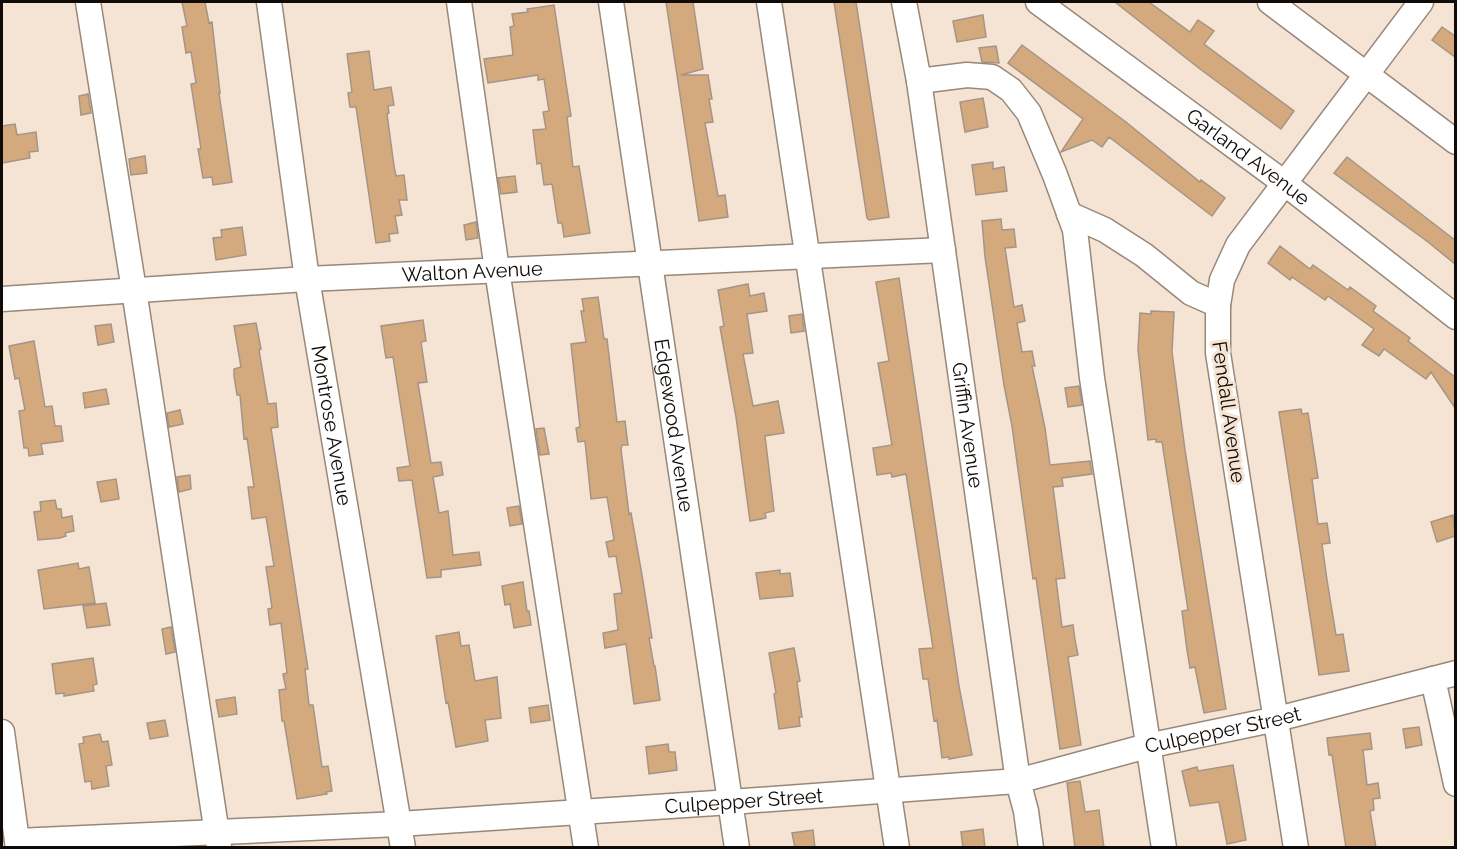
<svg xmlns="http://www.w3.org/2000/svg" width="1457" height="849" font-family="Raleway,sans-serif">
<rect width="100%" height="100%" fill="#f5e4d4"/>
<path fill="#d4a97d" stroke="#a49586" stroke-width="1.5" d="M182,2H205L209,23L212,22L220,93H219L232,182L213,185L212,177L203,178L198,149H201L191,84L196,83L191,52L186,53L182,27L187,26Z
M666,2H693L703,69L681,75H708L712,99H709L713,122L705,123L718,196L725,195L728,217L699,221Z
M834,2H856L889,217L869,220L867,218Z
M1115,2H1149L1190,32L1198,20L1214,31L1204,44L1294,111L1281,129L1200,69Z
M554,5L571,116L567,117L573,167L579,166L590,233L564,237L562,223H558L552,184L544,185L541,163L537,164L533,130L546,129L543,112L549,111L544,79L538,80V75L488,83L484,59L513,55L510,27L514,26L512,14L528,12L527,9Z
M983,15L986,37L957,42L953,21Z
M1442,27L1455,36V57L1432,40Z
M1022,45L1126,122L1200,182L1201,180L1225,198L1212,216L1109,137L1102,147L1092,140L1061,152L1083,119L1008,63Z
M996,46L999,63L982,62L979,48Z
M369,51L374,90L391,87L394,105L388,106L389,113L387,114L394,166L396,176L404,175L407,200H399L402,215L395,216L398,233L389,234L390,241L376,243L356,107H350L348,93L352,92L347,54Z
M88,94L91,113L81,115L79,96Z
M983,98L988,127L965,132L960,102Z
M15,124L17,135L36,132L38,151L29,152L30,158L2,163V126Z
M145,156L147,173L131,175L129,159Z
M1347,157L1455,240V264L1428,242L1334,173Z
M993,162V169L1004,167L1007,191L976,195L972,165Z
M515,176L517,192L501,194L498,178Z
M1001,219L1002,230L1014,229L1016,247L1005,248L1014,307L1022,305L1025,321L1017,323L1022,352L1032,351L1035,366H1032L1045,428L1050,465L1090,461L1092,474L1062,478L1063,486L1053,487L1065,578L1056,579L1062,627L1073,625L1075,640L1078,655L1068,657L1081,745L1060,749L1036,578L1033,579L1012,426L1004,385L985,257L982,221Z
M476,222L478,238L466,240L464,225Z
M242,227L246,255L216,260L213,238L222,237L221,230Z
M1280,246L1310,269L1313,265L1348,290L1350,287L1376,306L1373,311L1410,338L1408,341L1455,377V408L1431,372L1426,379L1384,349L1379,356L1362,345L1374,329L1328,296L1325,300L1292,277L1290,280L1268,263Z
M899,278L959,686L972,755L949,759V757L942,758L937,720L934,721L928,679H923L919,649L933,648L906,474L892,477L891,473L877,475L873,448L892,445L878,363L889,361L876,282Z
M748,284L750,296L764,293L767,311L747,314L753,353L743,354L753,406L778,401L784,433L765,436L774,511L765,513L766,518L750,521L736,417L720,327L724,326L718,290Z
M598,297L604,339H607L617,422L625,421L628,445H622L621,449L629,514L631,513L642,575L652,638H649L654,666H655L660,700L634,704L626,644L605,648L603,633L618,630L614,594L622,593L616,556L609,557L606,542L614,540L607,497L591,499L585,441L578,442L576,428L580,427L571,344L586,342L581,311H584L582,299Z
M1151,311L1174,312L1172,352L1185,450L1226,709L1204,713L1195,667L1190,668L1187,650L1182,611L1188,610L1162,442H1156V439L1148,440L1138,350L1140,313L1151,314Z
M802,314L804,331L791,333L789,316Z
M423,320L426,341L421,342L427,382L418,383L431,463L441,462L443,475L433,477L439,513L448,511L453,555L479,552L481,565L441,570V577L427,578L412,480L399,481L397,468L410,466L393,357L386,358L381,326Z
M256,323L261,349L259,350L268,404L276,403L278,427L271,428L308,669H305L309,705H313L322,767L328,766L332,791L326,792L327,794L297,799L284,721H282L279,690L286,689L283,674L287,673L281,623L270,625L268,609L272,608L266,567L274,566L266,517L252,519L248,487H254L247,438L244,439L240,395H237L234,376V369L241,367L234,326Z
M111,324L114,342L98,345L95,326Z
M34,341L45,407L52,406L55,426H61L63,441L41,444L43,454L29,456L28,448H24L19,411L25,410L19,378L15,379L9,346Z
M1079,386L1082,405L1068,407L1065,388Z
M106,389L109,404L85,408L83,393Z
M1301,409L1302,414L1308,413L1318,478L1312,479L1318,524L1327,523L1330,543L1322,544L1327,580L1336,635L1343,634L1349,671L1319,675L1279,412Z
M180,410L183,424L169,427L167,413Z
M544,428L549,454L540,455L536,429Z
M190,475L191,489L179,492L177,477Z
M116,479L119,499L101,502L97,482Z
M55,500L57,509H61L62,518L72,516L74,531L65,533L66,536L60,538L38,540L34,512L41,511L40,502Z
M519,506L522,524L510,526L507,508Z
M1453,515L1455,536L1437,542L1431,522Z
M78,563L79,569L89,567L95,603L44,609L38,570Z
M780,570V574L790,573L793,596L760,599L756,573Z
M523,582L527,611H529L531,625L514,628L510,604L505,605L502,586Z
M106,603L110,625L87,628L83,606Z
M171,627L175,652L166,654L162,629Z
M459,632L461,646L469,645L475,681L497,677L501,718L485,720L488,741L456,747L448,702L446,703L436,636Z
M794,648L800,681L797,682L802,717H799L800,726L779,729L774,694L776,693L769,653Z
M93,658L97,684L93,685L94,691L64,696V693L56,694L52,664Z
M235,697L237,714L219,717L216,700Z
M548,705L550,720L531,723L529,708Z
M165,720L168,736L150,739L147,723Z
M1419,727L1422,745L1406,748L1403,729Z
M1370,733L1372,749L1363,750L1367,785L1378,783L1380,798L1373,799L1374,810L1370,811L1376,848H1346L1332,755H1329L1327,738Z
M100,734L102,742L108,741L112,765L106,766L109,786L92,789L91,781L85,782L79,744L84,743L83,737Z
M668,744L669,752H675L677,770L649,774L646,747Z
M1233,765L1246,840L1227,844L1219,802L1190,806L1182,771L1197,767L1198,771Z
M1080,781L1085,812L1099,810L1104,848H1075L1067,783Z
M983,829L985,848H963L961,832Z
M813,830L815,848H795L792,833Z"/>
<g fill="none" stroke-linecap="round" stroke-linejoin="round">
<g stroke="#978879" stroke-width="27">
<g id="minor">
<path d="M88,2L134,290L219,847"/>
<path id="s1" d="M269,2L307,279L403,848"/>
<path d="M459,2L497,270L586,848"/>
<path id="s2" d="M611,2L737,848"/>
<path d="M769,2L897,848"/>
<path id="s3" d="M904,2L919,81L1018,781L1026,811L1031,848"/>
<path id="s4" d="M1038,2L1283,182L1456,317"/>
<path d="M1270,2L1456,142"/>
<path d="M919,81L967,75L992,77L1011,90L1029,113L1055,175L1075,230L1092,378L1164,848"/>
<path d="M1069,214L1105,230L1144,255L1191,293L1218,305"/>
<path id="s5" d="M2,299L307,279L943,250"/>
<path d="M1433,679L1456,784"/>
<path d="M2,732L18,848"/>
<path id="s6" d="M17,841L399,824L731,802L1018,781L1147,746L1277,719L1456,673"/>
<path d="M1296,848L1218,353V305L1222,280L1238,245L1421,2"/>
</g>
</g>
<use href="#minor" stroke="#fff" stroke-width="24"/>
</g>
<g text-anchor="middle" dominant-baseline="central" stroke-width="6" stroke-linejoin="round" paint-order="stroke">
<g font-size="20" fill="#100b06" stroke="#f5e4d4">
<text stroke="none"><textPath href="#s4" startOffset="261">Garland Avenue</textPath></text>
<text stroke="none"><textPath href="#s5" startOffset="471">Walton Avenue</textPath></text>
<text transform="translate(1229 412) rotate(82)">Fendall Avenue</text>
<text stroke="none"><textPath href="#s2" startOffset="428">Edgewood Avenue</textPath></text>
<text stroke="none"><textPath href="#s1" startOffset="428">Montrose Avenue</textPath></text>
<text stroke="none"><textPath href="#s3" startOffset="428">Griffin Avenue</textPath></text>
<text stroke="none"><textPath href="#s6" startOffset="1214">Culpepper Street</textPath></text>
<text stroke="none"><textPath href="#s6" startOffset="728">Culpepper Street</textPath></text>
</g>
</g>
<rect width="1457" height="849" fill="none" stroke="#100b06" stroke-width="6"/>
</svg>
